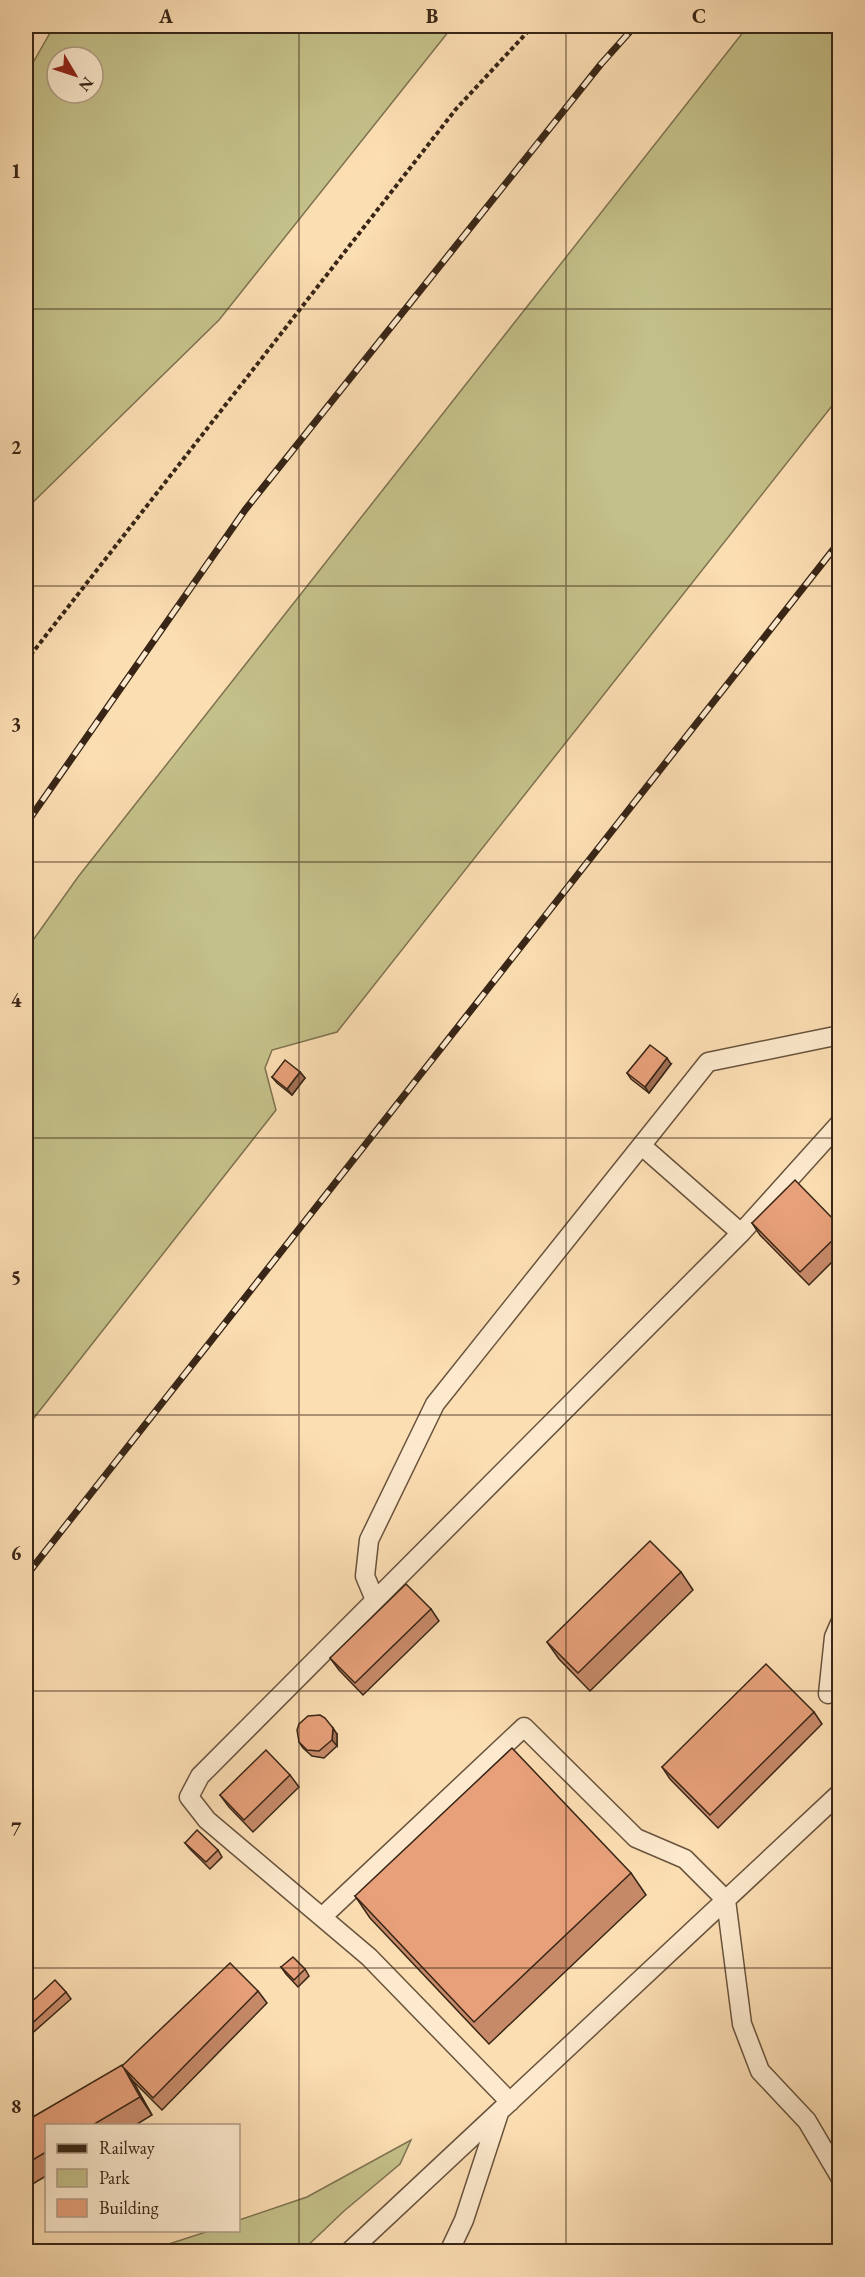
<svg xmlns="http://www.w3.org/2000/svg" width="865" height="2277" font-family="'EB Garamond',serif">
<rect width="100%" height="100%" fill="#fcdeb3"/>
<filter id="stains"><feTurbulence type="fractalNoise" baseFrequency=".00333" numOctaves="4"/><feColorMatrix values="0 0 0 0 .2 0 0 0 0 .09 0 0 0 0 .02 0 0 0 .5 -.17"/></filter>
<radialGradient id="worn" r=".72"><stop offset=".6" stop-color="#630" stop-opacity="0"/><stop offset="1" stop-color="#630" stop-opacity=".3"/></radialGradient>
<path fill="#c4c089" stroke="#7e7250" stroke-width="1.5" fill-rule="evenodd" d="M54,26H453L219,320L26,509V75ZM57,57H93V93H57Z
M748,26H839V397L337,1032L272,1050L265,1068L276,1110L26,1428V950L78,877Z
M411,2140L400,2164L344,2211L302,2251H147L209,2231L238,2230L239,2220L307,2197Z"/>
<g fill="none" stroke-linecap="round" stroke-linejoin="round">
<g stroke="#69533d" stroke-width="21">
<path id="lane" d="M642,1146L741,1233
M375,1600L365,1576L369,1540L435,1404L708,1062L840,1035
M828,1694L834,1637L840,1623
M322,1917L524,1727L636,1838L685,1859L726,1900L742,2024L760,2071L807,2121L840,2177
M510,2102L369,1957L207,1820L189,1797L200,1776L741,1233L840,1123
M349,2252L840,1793
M449,2252L464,2220L499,2113"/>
</g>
<path stroke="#382516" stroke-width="4" stroke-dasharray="4.5 3" stroke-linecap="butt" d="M26,661L456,109L533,26"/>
<use href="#lane" stroke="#fdeace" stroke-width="18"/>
<g stroke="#382516" stroke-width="7">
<path id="rail" d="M26,824L245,510L601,64L635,26
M26,1576L840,541"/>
</g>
<use href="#rail" stroke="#fdeace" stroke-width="4.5" stroke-dasharray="14" stroke-linecap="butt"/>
</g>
<path fill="#c78a69" stroke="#382516" stroke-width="1.5" d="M671,1064L649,1093L631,1079L627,1073Z
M300,1072L305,1078L292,1095L277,1083L272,1077Z
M752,1223L840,1226V1254L809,1285L760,1235Z
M681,1572L693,1590L590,1691L559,1659L547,1642Z
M431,1609L439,1621L363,1695L339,1670L330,1658Z
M814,1712L822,1724L718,1828L670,1779L662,1767Z
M337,1734V1746L324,1758L312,1756L303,1748L299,1742Z
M290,1775L299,1787L253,1832L229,1807L220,1795Z
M185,1843L218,1850L222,1857L210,1869L190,1849Z
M631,1873L646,1895L489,2044L370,1918L355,1896Z
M281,1967L305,1969L309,1976L298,1987L286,1974Z
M258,1991L267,2003L162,2110L132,2080L152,2115L134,2126H46V2176L26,2188V2121Z
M66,1992L71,1999L28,2037L26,2034V2007Z"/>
<path fill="#a27055" stroke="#382516" stroke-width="1.5" d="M667,1058L671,1064L649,1093L645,1087Z
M300,1072L305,1078L292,1095L287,1089Z
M333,1728L337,1734V1746L332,1740Z
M122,2065L134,2083L152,2115L140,2097Z"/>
<path fill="#e7a07a" stroke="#382516" stroke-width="1.5" d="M650,1045L667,1058L645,1087L627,1073Z
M285,1060L300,1072L287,1089L272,1077Z
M795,1180L840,1226V1233L800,1272L752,1223Z
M650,1541L681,1572L578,1673L547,1642Z
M406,1584L431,1609L355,1683L330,1658Z
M766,1664L814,1712L710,1815L662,1767Z
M320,1715L325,1718L333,1728L332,1740L319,1751L307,1750L299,1742L297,1730L299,1724L308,1716Z
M512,1748L631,1873L474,2022L355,1896Z
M266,1750L290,1775L244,1820L220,1795Z
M197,1830L218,1850L206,1862L185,1843Z
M293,1957L305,1969L294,1980L281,1967Z
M230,1963L258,1991L153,2098L122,2066Z
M55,1980L66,1992L26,2029V2007Z
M122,2065L140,2097L91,2126H46V2152L26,2164V2121Z"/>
<path fill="none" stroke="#382516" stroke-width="1.5" stroke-opacity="0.55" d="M299,26V2252M566,26V2252M26,309H840M26,586H840M26,862H840M26,1138H840M26,1415H840M26,1691H840M26,1968H840"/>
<rect width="865" height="2277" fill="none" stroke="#fcdeb3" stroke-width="66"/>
<rect x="45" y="2124" width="195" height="108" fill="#fdeace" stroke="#ae9b84" stroke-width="1.5"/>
<rect x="57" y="2144" width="30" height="9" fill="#382516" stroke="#ae9b84" stroke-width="1.5"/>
<text x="99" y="2154" font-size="18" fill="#382516">Railway</text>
<rect x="57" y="2169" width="30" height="18" fill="#c4c089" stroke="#ae9b84" stroke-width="1.5"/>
<text x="99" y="2184" font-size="18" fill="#382516">Park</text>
<rect x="57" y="2199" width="30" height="18" fill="#e7a07a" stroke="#ae9b84" stroke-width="1.5"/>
<text x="99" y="2214" font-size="18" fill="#382516">Building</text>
<g transform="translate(75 75) rotate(129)"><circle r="28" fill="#fdeace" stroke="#ae9b84" stroke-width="1.5"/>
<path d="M0-4.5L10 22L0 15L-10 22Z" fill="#8f2418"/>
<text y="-9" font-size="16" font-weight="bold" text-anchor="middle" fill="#382516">N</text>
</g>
<rect x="33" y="33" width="799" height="2211" fill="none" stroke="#382516" stroke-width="2"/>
<g font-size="20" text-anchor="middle" font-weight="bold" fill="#382516">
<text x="166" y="23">A</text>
<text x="432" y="23">B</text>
<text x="699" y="23">C</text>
<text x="16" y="178">1</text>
<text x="16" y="454">2</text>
<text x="16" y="731">3</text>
<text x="16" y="1007">4</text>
<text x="16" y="1284">5</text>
<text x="16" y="1560">6</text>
<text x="16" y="1836">7</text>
<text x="16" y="2113">8</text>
</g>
<rect width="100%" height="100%" filter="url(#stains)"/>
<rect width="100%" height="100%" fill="url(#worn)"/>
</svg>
